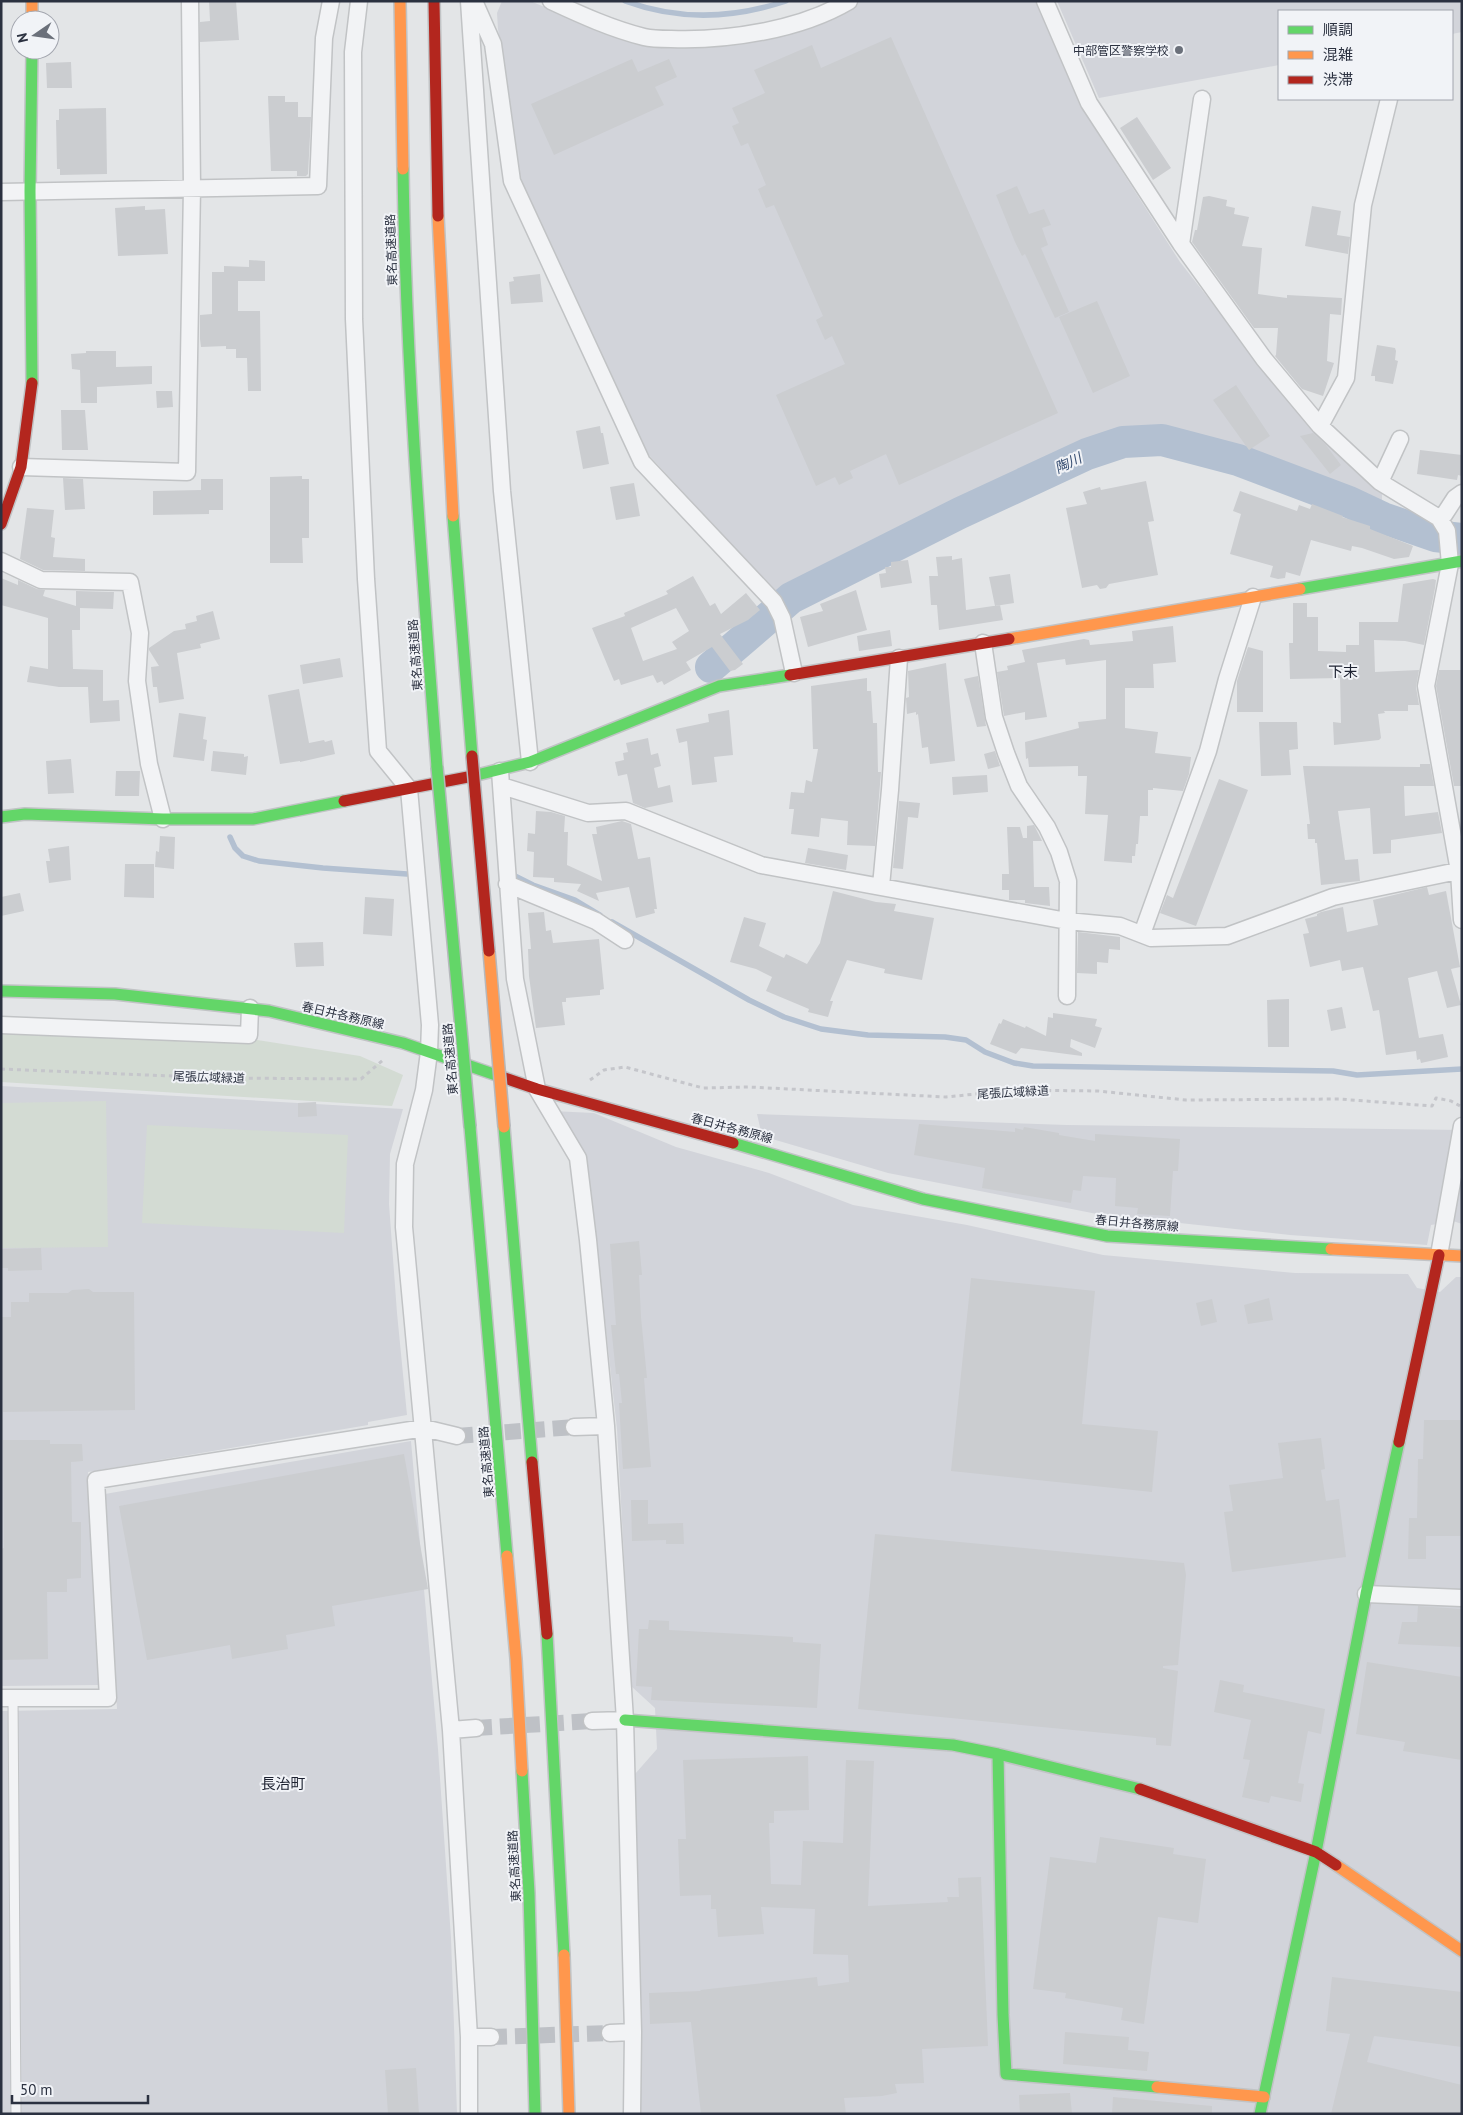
<svg xmlns="http://www.w3.org/2000/svg" width="1463" height="2115" font-family="'PT Sans','Noto Sans JP',sans-serif">
<rect width="100%" height="100%" fill="#e3e5e7"/>
<path fill="#d2d4da" d="M502,1H530L586,24L659,44L825,19L862,1H1035L1081,107L1180,262L1264,369L1382,492V511L1239,456L1161,438L1135,436L1106,442L878,545L783,600L646,452L519,178L498,29L497,13Z
M1057,1H1462V32L1452,34V11H1279V65L1099,98Z
M1,1086L403,1109L390,1154L389,1204L397,1313L407,1415L368,1422V1425L88,1472L102,1676L98,1685L1,1686Z
M552,1111L594,1113L676,1147L769,1173L853,1205L967,1225L1103,1255L1295,1273L1408,1274L1417,1288L1440,1292L1456,1277H1462V2114H638L635,1774L657,1749L655,1708L631,1686L617,1429L592,1202L583,1153Z
M757,1114L1067,1125L1462,1130V1224L1453,1221L1431,1225L1427,1245L1290,1235L1097,1214L888,1173L762,1136Z
M411,1441L438,1749L451,1938L457,2114H1V1711L117,1709L105,1494Z"/>
<path fill="#d3dbd3" d="M1,1029L250,1039L360,1056L403,1075L392,1106L1,1082Z
M106,1101L108,1247L1,1248V1103Z
M147,1125L348,1135L344,1233L142,1223Z"/>
<g fill="none" stroke-linecap="round" stroke-linejoin="round">
<path stroke="#b3c0d1" stroke-width="5.5" d="M625,1C679,21 732,19 786,1
M230,837L235,848L243,856L259,861L323,868L407,874
M511,874L533,885L575,900L600,915
M612,922L749,1000L784,1017L821,1029L868,1035L945,1037L966,1040L985,1052L1014,1063L1033,1066L1333,1071L1357,1075L1462,1069"/>
<path stroke="#b3c0d1" stroke-width="32" d="M711,667L791,598L960,513L1087,454L1123,442L1162,440L1238,460L1349,502L1383,518L1435,536L1462,539"/>
</g>
<path fill="#cbcdd0" fill-rule="evenodd" d="M209,1H236L239,40L200,42V22L210,21Z
M891,37L1058,413L899,485L886,454L850,471L853,478L839,485L835,477L816,486L776,395L845,364L832,336L825,340L816,320L823,316L774,205L766,208L758,189L766,185L748,143L741,146L732,126L739,123L732,108L765,93L754,70L812,45L821,68Z
M632,59L638,72L669,59L677,77L655,87L664,105L554,155L531,104Z
M71,62L72,88H47L46,63Z
M268,96H285V102H298V117H311L308,174L306,176H297V171H271Z
M106,108L107,174L60,175V169H57L56,120H59V109Z
M1137,117L1171,168L1153,180L1120,128Z
M1017,186L1029,214L1044,209L1051,225L1042,228L1048,245L1041,248L1069,312L1055,318L1025,254L1022,256L1015,242L996,195Z
M1209,196L1227,200L1226,206L1235,208L1234,214L1249,217L1242,246L1262,248L1258,294L1287,298V295L1342,298L1341,315L1330,314L1327,361L1334,363L1323,396L1302,389L1275,356L1276,355L1278,328H1254L1192,242L1195,230H1197L1203,197Z
M145,206V210L165,209L168,254L118,256L115,208Z
M1312,206L1341,211L1337,235L1350,237L1348,254L1305,246Z
M249,260L265,261V281H238V311H260L261,391H248L247,358H236V349H226V346L201,347L200,339V315L212,314V272H224V266L249,267Z
M540,274L543,302L511,304L509,282L514,281L513,277Z
M1097,301L1130,376L1093,393L1059,317Z
M1377,345L1395,348L1396,351L1395,360L1398,361L1393,384L1375,381V376H1371Z
M86,351H116V367L152,366V384L97,387V403H81L80,370L72,369L71,354L86,353Z
M1236,385L1270,436L1249,450L1213,400Z
M156,391H172L173,407L157,408Z
M61,410H85L88,450H62Z
M600,426L601,433H603L609,464L583,469L576,431Z
M1313,433L1325,444L1341,465L1330,474L1300,436Z
M1420,450L1462,455V476L1458,475L1457,480L1417,474Z
M302,476V479H309V538H302L303,563H270V477Z
M63,478L83,479L85,509L65,510Z
M201,479H223V510H209V514L153,515V491L201,490Z
M1146,481L1154,521L1148,522L1158,575L1109,584L1106,588L1100,589L1097,585L1082,588L1066,508L1087,504L1083,492L1100,487L1101,490Z
M634,483L640,516L616,520L610,487Z
M1240,491L1297,511L1299,505L1310,509L1312,504L1343,516L1342,517L1370,526V529L1413,546L1409,557L1394,559L1362,548L1352,546L1351,551L1311,540L1300,576L1286,572L1285,578L1278,579L1270,577L1273,566L1230,554L1241,514L1233,511Z
M27,508L54,510L51,537L55,538L53,557L85,559V571L43,570L20,559Z
M952,556V560L962,558L966,610L1000,605L1003,620L939,630L937,605H931L929,576H938L936,557Z
M908,560L912,583L881,588L879,574L886,573L885,567H891V562Z
M1010,574L1014,603L995,606L989,577Z
M693,576L710,606L715,603L721,614L746,593L760,610L748,620L720,634L743,664L735,670L730,671L712,647L686,662L691,670L664,685L662,681L657,683L653,675L621,685L619,679L614,681L592,628L625,616L624,613L668,594L666,591ZM676,608L689,631L672,642L677,649L643,661L631,628Z
M1,578L18,585V580L37,589L45,590L43,596L76,606V591L114,592L113,609L80,608V630H72L73,669L103,670V701L119,700L120,721L90,723L88,687H59L27,682L30,666L48,669V618L1,605Z
M1433,579L1436,580L1435,588L1424,645L1405,641L1374,640L1375,672L1419,670L1416,687L1419,705H1408V711H1384L1385,713L1378,714L1381,738L1379,740L1334,745L1333,722L1341,723L1340,678L1290,679L1289,643H1293V603H1307V617H1318V651L1346,652V645H1359V622H1398L1403,584Z
M856,590L867,630L808,647L800,617L823,611L820,604Z
M213,611L220,639L200,644L201,648L177,653L184,699L159,703L157,687H153L151,667L159,666L149,650V648L174,631L186,629L185,624L197,621L196,616Z
M1173,626L1176,662L1153,664L1154,688H1125V728L1158,732L1155,753L1191,757L1189,774L1183,791L1153,788V790H1148V816H1140L1138,844H1136L1135,856H1132V863L1104,861L1108,815L1085,814L1087,776H1078V766L1029,767L1028,758L1026,759L1025,742L1079,728L1078,722L1106,719V660L1066,665L1065,659L1037,663L1047,717L1025,720V712L1004,716L997,672L1008,670L1007,666L1025,662L1022,650L1084,639L1089,640L1090,645L1133,641L1132,631Z
M890,630L892,646L859,651L857,636Z
M1248,647L1263,651V712H1237V681Z
M340,658L343,677L303,684L300,665Z
M946,663L955,761L930,764L928,747L922,748L918,714L916,715V712L907,714L906,698L909,697L908,671Z
M1439,670H1462V786H1454L1436,686Z
M978,676L986,726L977,727L964,679Z
M867,678V691H871L873,723H877L878,772H881L875,846L847,845L848,821L821,818L819,837L791,834L794,809H789L791,792L804,793L806,780L812,782L818,749H813L811,686Z
M299,689L309,743L324,740L325,742L332,740L335,754L300,762V761L280,764L268,695Z
M729,710L733,755L714,757L717,782L692,785L687,741L679,743L676,729L709,722L708,714Z
M179,713L206,717L203,739L207,740L204,761L173,757Z
M1259,722H1297L1298,749L1289,750L1291,775L1261,776Z
M648,738L651,755L658,753L661,766L654,768L658,788L670,785L673,802L645,808L633,803L627,774L618,776L615,762L624,760L623,753L628,752L626,743Z
M213,751L244,754V757L248,756L246,775L211,771Z
M995,751L1000,766L988,769L984,754Z
M71,759L74,793L48,794L46,761Z
M1420,764H1430L1434,786H1404L1405,816L1438,812L1442,833L1391,840V853L1373,854L1370,808L1338,811L1345,860L1358,859L1360,881L1321,885L1317,843H1315V839H1308L1307,824H1310L1303,766L1420,767Z
M116,771H140L139,796H115Z
M987,775L988,792L953,795L952,777Z
M1219,779L1248,790L1196,926L1160,913L1167,895L1173,898Z
M899,801L920,803L918,818L908,817L903,869L893,868Z
M536,811L551,812L565,816L564,832H568L567,865L602,881L592,834H597L596,827L622,821L631,824L638,859L650,857L657,909H654L655,913L636,918L629,887L596,893L599,901L577,891L581,884L554,882V878L533,877L534,852L527,851L528,833L535,834Z
M1034,825L1042,841H1033L1034,887H1049L1050,906L1025,903V900H1009V890H1002V874H1009L1007,827H1020L1023,838H1027V826Z
M160,836L175,837L174,869L155,867L156,851L159,852Z
M69,846L71,880L49,883L46,861H50L48,849Z
M808,848L848,855L846,870L805,863Z
M125,864H154V898L124,897Z
M1427,887L1429,895L1446,891L1460,967L1451,969L1461,1005L1447,1008L1437,971L1408,978L1419,1038L1443,1034L1448,1057L1421,1063L1420,1059L1417,1060L1416,1051L1386,1055L1379,1010L1373,1011L1363,967L1342,971L1340,960L1310,967L1303,934L1309,933L1305,919L1317,916V914L1321,912L1343,907L1347,932L1378,925L1373,900Z
M833,891L876,902L896,904L894,911L934,918L922,980L884,973L885,969L847,960L830,1001H833L828,1017L808,1012L809,1009L766,991L772,977L756,969L730,962L744,917L766,923L759,946L784,958L786,954L807,964L820,943Z
M20,893L24,911L1,916V897Z
M365,897L394,899L392,936L363,934Z
M544,912L546,931L551,930L553,943L599,939L604,989L600,990V995L566,998V1002H562L565,1025L536,1028L529,976L528,949H531L528,913Z
M1078,932L1120,937V950L1109,949L1108,963L1097,962V974L1077,973Z
M323,942L324,966L296,967L294,943Z
M1289,999V1047H1268L1267,1000Z
M1342,1007L1346,1028L1331,1031L1327,1010Z
M1053,1013L1097,1019L1095,1026L1102,1028L1095,1048L1071,1039L1070,1047L1082,1053V1056L1021,1048L1016,1054L990,1044L999,1023L1001,1024L1003,1019L1025,1028L1026,1026L1046,1036L1048,1017L1053,1018Z
M316,1102L317,1116L298,1117V1103Z
M919,1124L1015,1132V1128L1023,1130L1024,1127L1059,1133V1135L1095,1141V1134L1180,1139L1178,1171H1173L1170,1216L1137,1214L1138,1208L1115,1206L1116,1178L1083,1176L1081,1191L1073,1190L1071,1203L982,1188L985,1168L914,1155Z
M639,1241L642,1275H639L641,1317L647,1378H644L651,1467L623,1469L619,1403H622L619,1374H616L611,1325H616L610,1244Z
M41,1248L42,1270L8,1271V1268H1V1249Z
M971,1278L1095,1291L1082,1424L1158,1431L1152,1492L951,1471Z
M89,1289L93,1292H134L135,1410L3,1412L1,1317H11V1302H29V1293H68L72,1290Z
M1269,1298L1273,1320L1248,1324L1244,1305Z
M1212,1299L1217,1322L1201,1326L1196,1303Z
M1424,1420H1462V1536H1426V1559H1408L1409,1518H1417L1418,1459H1423Z
M1321,1438L1325,1469L1321,1470L1326,1501L1339,1499L1346,1557L1232,1572L1224,1512L1233,1511L1229,1485L1283,1478L1278,1443Z
M3,1440H50V1444H82L83,1461L71,1462L72,1522H81V1578L67,1579V1592H47L48,1659L1,1660V1549L4,1548Z
M404,1454L428,1589L332,1606L335,1626L286,1635L288,1649L232,1659L230,1645L147,1660L119,1506Z
M631,1500H648V1524L683,1523L684,1544H666V1540L632,1541Z
M875,1534L1184,1563L1186,1575L1178,1665L1163,1666V1668L1178,1671L1171,1746L1156,1745V1738L858,1709Z
M1418,1606L1462,1609V1647L1398,1644L1402,1622H1417Z
M649,1620L669,1621V1630L793,1637V1642L821,1644L817,1708L651,1700L652,1687L636,1686L639,1629H648Z
M1367,1662L1462,1677V1760L1403,1751L1405,1742L1356,1734Z
M1220,1680L1244,1685L1243,1692L1325,1709L1321,1734L1308,1731L1298,1783L1304,1784L1301,1802L1271,1796L1269,1803L1242,1797L1250,1760L1243,1759L1251,1720L1214,1712Z
M808,1756L809,1810L774,1811V1823H769L771,1884L801,1885L803,1841L843,1843L846,1760L874,1761L868,1906L948,1902L947,1897H959L958,1878L981,1877L988,2046L922,2049L924,2083L895,2084L897,2093L882,2096L844,2098L846,2114H701L691,2022L650,2024L649,1993L701,1991L700,1990L817,1977L818,1986L849,1982L848,1955L813,1954L815,1909L761,1907L764,1934L718,1937L716,1909H711V1895L680,1896L678,1839H686L683,1760Z
M1100,1837L1174,1848L1173,1854L1206,1859L1198,1923L1158,1917L1144,2024L1121,2020L1123,2008L1065,1998L1066,1993L1033,1989L1050,1857L1096,1863Z
M1332,1977L1462,1992V2047L1374,2036L1367,2062L1462,2085V2114H1331L1350,2034L1326,2031Z
M1065,2032L1129,2037L1128,2050L1149,2052L1147,2071L1063,2064Z
M416,2068L419,2114H388L385,2070Z
M1070,2093L1072,2114H1020L1019,2095Z
M1113,2097L1212,2106V2114H1112Z"/>
<g fill="none" stroke-linecap="round" stroke-linejoin="round">
<path stroke="#bec1c6" stroke-width="16" stroke-dasharray="16 8" stroke-linecap="butt" d="M457,1436L574,1427
M476,1728L592,1721
M491,2037L610,2033"/>
<g stroke="#c1c3c5" stroke-width="11">
<path id="lane" d="M13,1698L16,2114"/>
</g>
<g stroke="#c1c3c5" stroke-width="19">
<path id="street" d="M359,1L353,52L354,319L366,579L378,751L409,789L430,1025L429,1052L424,1090L405,1164L404,1227L451,1730L469,2037V2114
M469,1L502,491L530,762
M474,1L493,44L512,181L642,462L774,602L782,618L794,673
M551,1C581,15 612,29 644,37C652,39 662,39 671,39C728,41 800,30 849,1
M1045,1L1089,103L1181,244L1264,359L1320,426L1380,482L1439,518L1447,531L1450,564L1426,686L1459,871L1462,920
M1,192L318,186L324,38L331,1
M1181,244L1202,99
M1320,426L1346,378L1363,205L1389,99
M21,467L187,472L192,188L190,1
M1380,482L1400,439
M1444,515L1455,498L1462,493
M1,561L41,580L130,582L140,633L137,681L149,764L163,819
M983,643L994,717L1006,753L1019,786L1047,827L1059,852L1068,881L1067,996
M500,771L515,979L537,1089L578,1158L588,1240L606,1426L625,1720L633,2032L632,2114
M502,786L588,813L626,811L761,865L1067,921L1120,926L1151,938L1227,936L1333,897L1462,870
M507,884L596,921L625,940
M881,886L890,790L899,658
M1142,934L1208,751L1227,679L1253,597
M1,1025L249,1035L250,1008
M1439,1255L1462,1126
M574,1427L606,1426
M1366,1594L1462,1598
M1,1698H108L96,1480L424,1428L457,1436
M592,1721L625,1720
M451,1730L476,1728
M610,2033L633,2032
M469,2037H491"/>
</g>
<g stroke="#c1c3c5" stroke-width="14">
<path id="fast" d="M403,169C406,369 422,568 437,767
M32,383L30,191L32,50
M453,516L472,756
M1300,589L1462,561
M473,776L530,762L719,686L790,675
M1,817L25,814L163,819H253L344,801
M1,991L115,994L269,1011L403,1043L499,1076
M470,1127L507,1556
M504,1127L532,1462
M733,1143L923,1199L1107,1236L1331,1249
M547,1634L564,1955
M625,1720L953,1745L998,1754L1140,1789
M998,1754L1003,2015L1006,2074L1157,2087
M522,1771L529,1893L535,2114
M1260,2114L1316,1852L1366,1594L1399,1442"/>
</g>
<g stroke="#c1c3c5" stroke-width="14">
<path id="slow" d="M32,1V20
M400,1L403,169
M438,216L453,516
M1009,639L1300,589
M1331,1249L1462,1256
M507,1556L516,1659L522,1771
M1336,1865L1462,1951
M564,1955L569,2114
M1157,2087L1264,2097"/>
</g>
<g stroke="#c1c3c5" stroke-width="14">
<path id="jam" d="M434,1L438,216
M1,524L21,467L32,383
M790,675L1009,639
M344,801L473,776
M499,1076L537,1089L733,1143
M1399,1442L1439,1255
M532,1462L547,1634
M1140,1789L1316,1852L1336,1865"/>
</g>
<path stroke="#c5c6cb" stroke-width="3" stroke-dasharray="4 4" stroke-linecap="butt" d="M1,1069L221,1078L361,1079L383,1060
M590,1080L604,1070L625,1067L703,1088L749,1087L946,1097L1015,1090L1098,1091L1186,1100L1339,1099L1432,1106L1436,1098L1451,1101L1462,1107"/>
<use href="#lane" stroke="#f2f3f5" stroke-width="9"/>
<use href="#street" stroke="#f2f3f5" stroke-width="16"/>
<use href="#fast" stroke="#63d668" stroke-width="11"/>
<use href="#slow" stroke="#ff974d" stroke-width="11"/>
<use href="#jam" stroke="#b3261e" stroke-width="11"/>
<g stroke="#b6b8bc" stroke-width="14" stroke-linecap="butt">
<path id="fast-bridge" d="M437,767L470,1127"/>
</g>
<g stroke="#b6b8bc" stroke-width="14" stroke-linecap="butt">
<path id="slow-bridge" d="M489,951L504,1127"/>
</g>
<g stroke="#b6b8bc" stroke-width="14" stroke-linecap="butt">
<path id="jam-bridge" d="M472,756L489,951"/>
</g>
<use href="#fast-bridge" stroke="#63d668" stroke-width="11"/>
<use href="#slow-bridge" stroke="#ff974d" stroke-width="11"/>
<use href="#jam-bridge" stroke="#b3261e" stroke-width="11"/>
</g>
<circle fill="#6b707a" stroke="#f1f3f7" stroke-width="2" cx="1179" cy="50" r="5"/>
<g text-anchor="middle" dominant-baseline="central" stroke-width="4" stroke-linejoin="round" paint-order="stroke">
<g font-size="12" fill="#2b3140" stroke="#f1f3f7" text-anchor="end">
<text x="1169" y="50">中部管区警察学校</text>
</g>
<g font-size="12" fill="#2b3140" stroke="#f1f3f7">
<text transform="translate(391 250) rotate(-92)">東名高速道路</text>
<text transform="translate(415 655) rotate(-94)">東名高速道路</text>
<text transform="translate(343 1015) rotate(13)">春日井各務原線</text>
<text transform="translate(450 1059) rotate(-95)">東名高速道路</text>
<text transform="translate(209 1077) rotate(2)">尾張広域緑道</text>
<text transform="translate(1013 1092) rotate(-3)">尾張広域緑道</text>
<text transform="translate(732 1128) rotate(15)">春日井各務原線</text>
<text transform="translate(1137 1223) rotate(5)">春日井各務原線</text>
<text transform="translate(486 1462) rotate(-95)">東名高速道路</text>
<text transform="translate(514 1866) rotate(-93)">東名高速道路</text>
</g>
<g font-size="14" font-style="italic" fill="#374e71" stroke="#f1f3f7">
<text transform="translate(1068 463) rotate(-25)">陶川</text>
</g>
<g font-size="15" fill="#1d2231" stroke="#f1f3f7">
<text x="1343" y="671">下末</text>
<text x="283" y="1783">長治町</text>
</g>
</g>
<rect width="1463" height="2115" fill="none" stroke="#2b3140" stroke-width="5"/>
<rect x="1278" y="10" width="175" height="90" fill="#f1f3f7" stroke="#a2a5ae"/>
<rect x="1288" y="26" width="25" height="8" fill="#63d668" stroke="#a2a5ae"/>
<text x="1323" y="35" font-size="15" fill="#2b3140">順調</text>
<rect x="1288" y="51" width="25" height="8" fill="#ff974d" stroke="#a2a5ae"/>
<text x="1323" y="60" font-size="15" fill="#2b3140">混雑</text>
<rect x="1288" y="76" width="25" height="8" fill="#b3261e" stroke="#a2a5ae"/>
<text x="1323" y="85" font-size="15" fill="#2b3140">渋滞</text>
<g transform="translate(35 35) rotate(257)"><circle r="24" fill="#f1f3f7" stroke="#a2a5ae"/>
<path d="M0-4L9 19L0 12L-9 19Z" fill="#6b707a"/>
<text y="-8" font-size="14" font-weight="bold" text-anchor="middle" fill="#2b3140">N</text>
</g>
<path d="M12 2095v8h136v-8" fill="none" stroke="#2b3140" stroke-width="2.5"/>
<text x="20" y="2095" font-size="15" fill="#2b3140" stroke="#f1f3f7" stroke-width="4" paint-order="stroke">50 m</text>
</svg>
